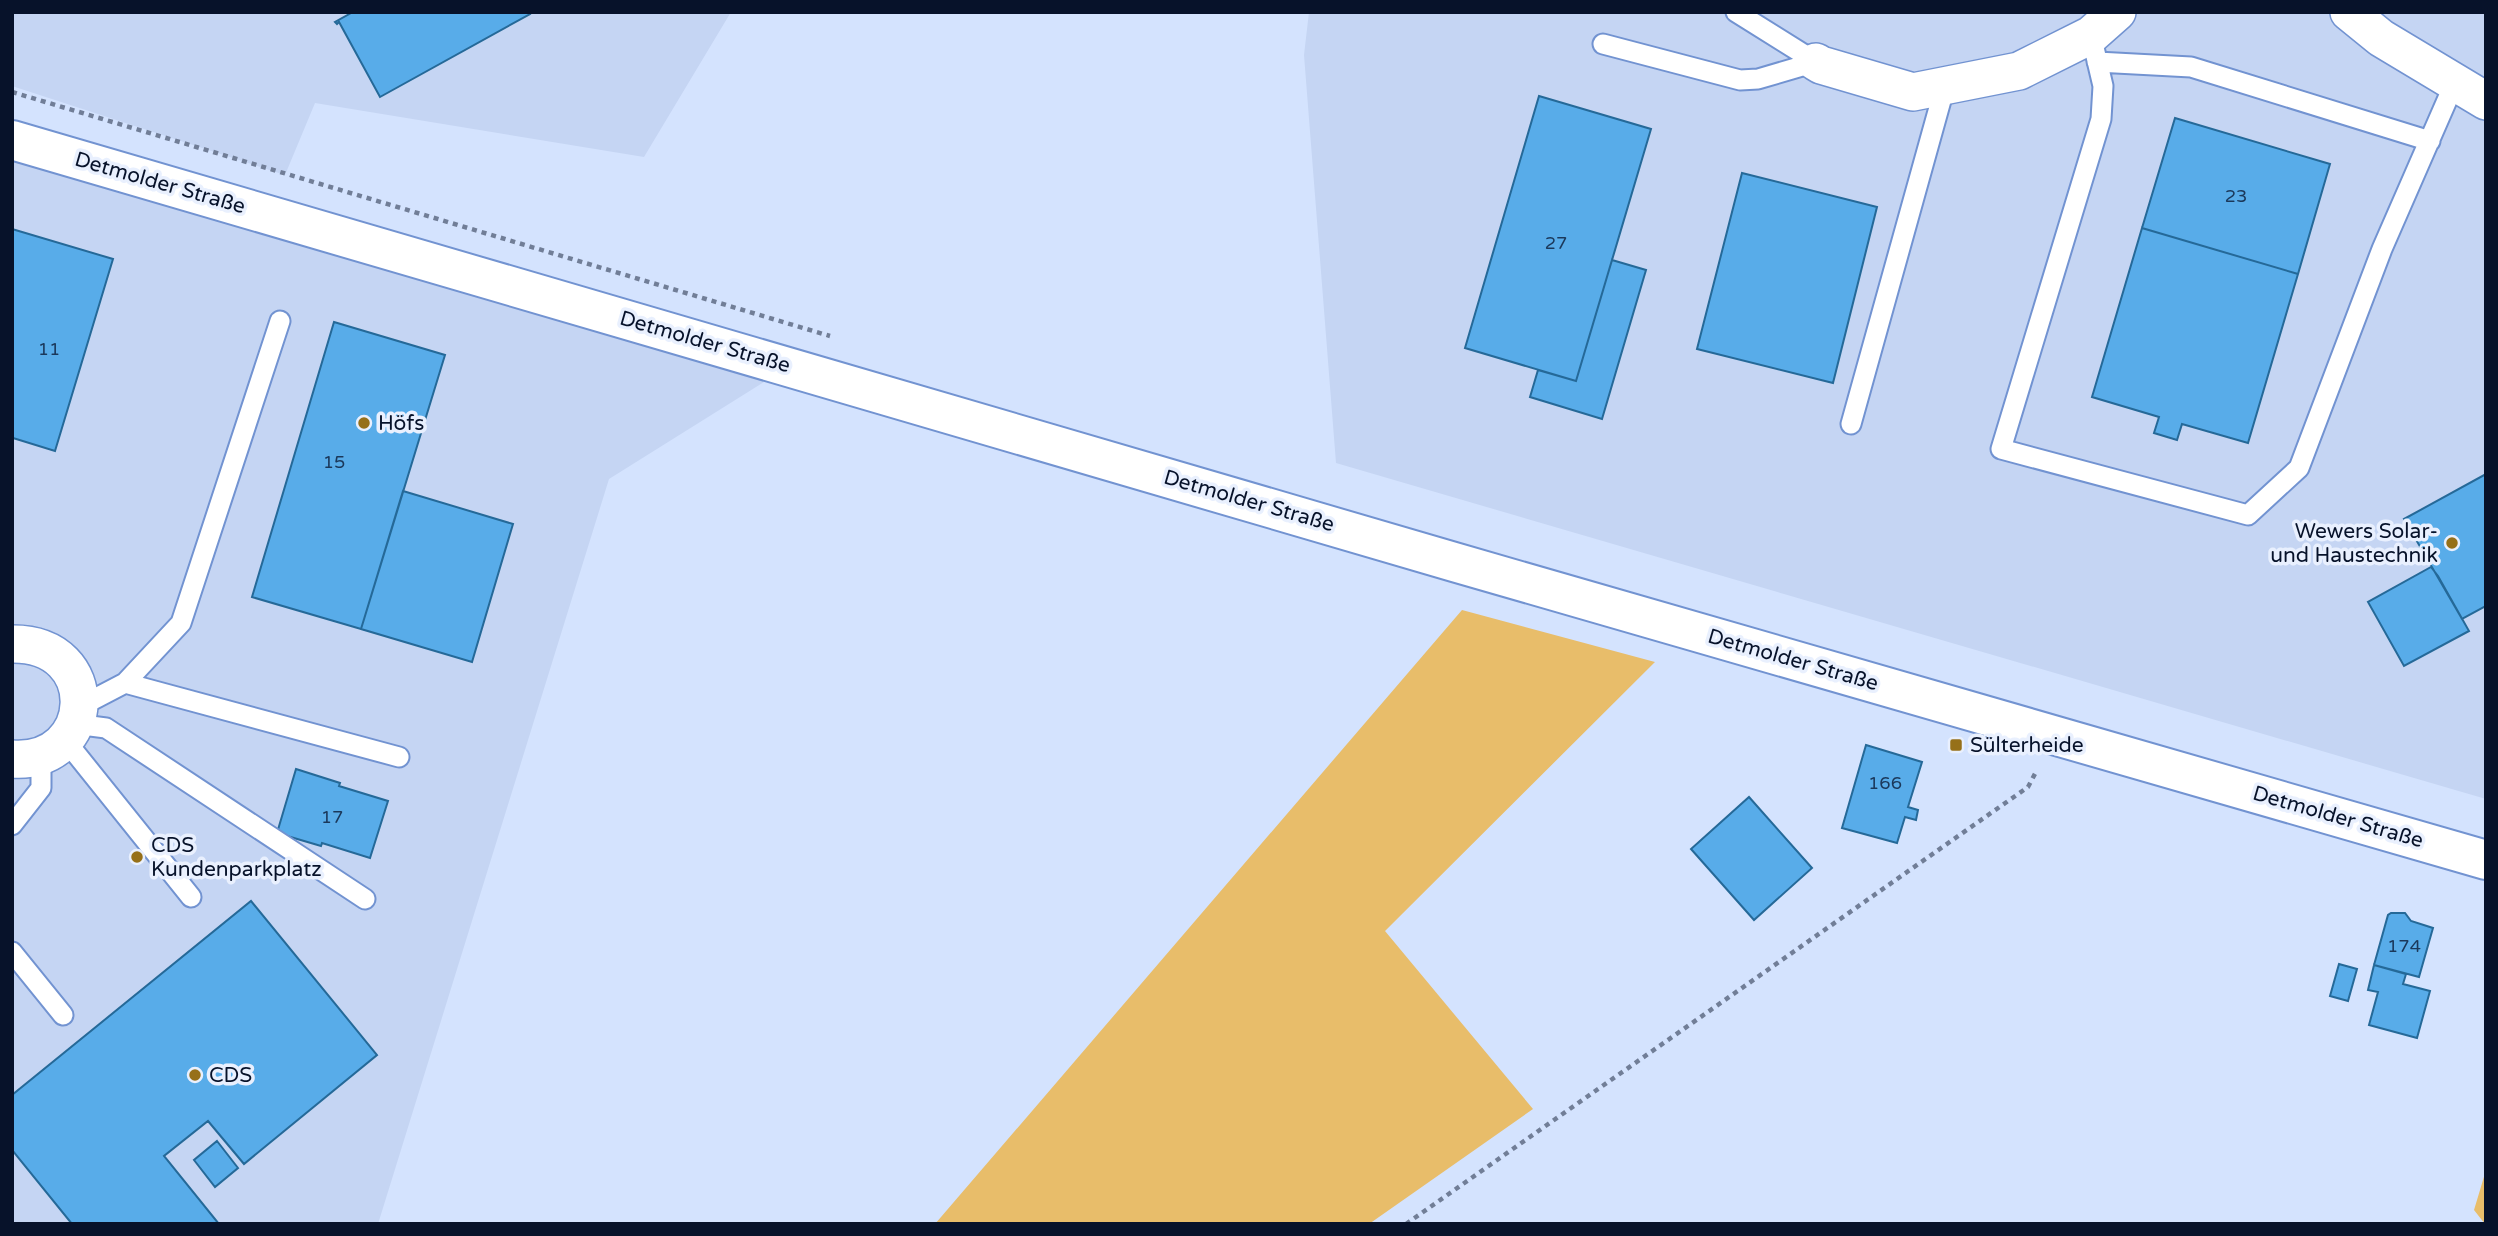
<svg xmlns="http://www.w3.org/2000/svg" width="2498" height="1236" font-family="'Varela Round',sans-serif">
<rect width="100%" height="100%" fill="#d4e3fe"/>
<path fill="#c5d5f3" d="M12,12H731L644,157L315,103L285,175L12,86Z
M1309,12H2486V799L1336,463L1304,55Z
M12,155L783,370L609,479L378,1224H12Z"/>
<path fill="#e8bd6a" d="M1462,610L1655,662L1385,931L1533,1109L1369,1224H935Z
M2486,1170V1224H2485L2474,1210Z"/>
<path fill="#58ace9" stroke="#256998" stroke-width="2" d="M353,12H529L530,14L380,97L339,22L337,24L335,22Z
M1539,96L1651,129L1576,381L1465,348Z
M2175,118L2330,164L2298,274L2142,228Z
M1742,173L1877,207L1833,383L1697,349Z
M2142,228L2298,274L2248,443L2182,424L2177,440L2154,433L2159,417L2092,397Z
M12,229L113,259L55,451L13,438L12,440Z
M1612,260L1646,270L1602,419L1530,397L1538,370L1576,381Z
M334,322L445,355L361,629L252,597Z
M2486,474V606L2462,619L2404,519Z
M403,491L513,524L472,662L361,629Z
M2431,567L2438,576L2469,631L2404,666L2368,602Z
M1866,745L1922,762L1908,807L1918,810L1916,820L1905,817L1897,843L1842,828Z
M296,769L340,783L339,786L388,801L370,858L322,843L321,846L277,833Z
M1749,797L1812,868L1754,920L1691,849Z
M251,901L377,1055L244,1164L208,1121L164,1156L219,1224H72L12,1150V1095Z
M2391,913H2405L2411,921L2433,928L2419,977L2374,965L2388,915Z
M2339,964L2357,969L2348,1001L2330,996Z
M2374,965L2406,974L2403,984L2430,991L2417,1038L2369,1025L2378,992L2368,990Z
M217,1141L238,1168L215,1187L194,1160Z"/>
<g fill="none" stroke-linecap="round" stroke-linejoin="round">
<g stroke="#7293d1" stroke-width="23">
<path id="service" d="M1736,12L1816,62
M2091,35L2103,86L2101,119L2001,449L2248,515L2299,468L2382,249L2455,82
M1603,44L1740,80L1758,79L1816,62
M2097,62L2191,67L2430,141
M1851,424L1945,86
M125,683L181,623L280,321
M79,707L125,683L399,757
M75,724L106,728L365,899
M65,740L191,897
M12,825L41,788V756
M12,952L63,1015"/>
</g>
<g stroke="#7293d1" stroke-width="40">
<path id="minor" d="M2349,12L2381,38L2486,101
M1816,62L1821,65L1913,92L2019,71L2091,35L2117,12
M12,644C105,643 98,765 12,759"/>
</g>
<g stroke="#7293d1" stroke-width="42">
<path id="primary" d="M12,140L1454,562L2486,860"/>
</g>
<path stroke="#717e97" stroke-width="4.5" stroke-dasharray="5 5" stroke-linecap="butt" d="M12,92L830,336
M1406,1224L2028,787L2037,770"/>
<use href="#service" stroke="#fff" stroke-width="19"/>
<use href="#minor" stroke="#fff" stroke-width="37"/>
<use href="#primary" stroke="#fff" stroke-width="38"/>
</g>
<g fill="#967019" stroke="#e9f0fe" stroke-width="2.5">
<circle cx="364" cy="423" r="7"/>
<circle cx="2452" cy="543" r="7"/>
<rect x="1949" y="738" width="14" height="14" rx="3.5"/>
<circle cx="137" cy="857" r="7"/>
<circle cx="195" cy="1075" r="7"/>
</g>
<g text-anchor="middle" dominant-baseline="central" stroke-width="7" stroke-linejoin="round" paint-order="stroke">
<g font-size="18" fill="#1b385a">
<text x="2236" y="196">23</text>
<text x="1556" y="243">27</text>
<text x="49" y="349">11</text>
<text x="334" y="462">15</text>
<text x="1885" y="783">166</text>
<text x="332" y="817">17</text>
<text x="2404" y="946">174</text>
</g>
<g font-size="21" fill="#07122a" stroke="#e9f0fe">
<text transform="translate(160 183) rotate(16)">Detmolder Straße</text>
<text transform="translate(705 342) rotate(16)">Detmolder Straße</text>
<text transform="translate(1249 501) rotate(16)">Detmolder Straße</text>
<text transform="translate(1793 660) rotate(16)">Detmolder Straße</text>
<text transform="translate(2338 817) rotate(16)">Detmolder Straße</text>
</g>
<g font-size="21" fill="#07122a" stroke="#e9f0fe" text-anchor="start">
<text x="378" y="423">Höfs</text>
<text x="2438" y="531" text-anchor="end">Wewers Solar-<tspan x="2438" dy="24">und Haustechnik</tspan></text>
<text x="1970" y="745">Sülterheide</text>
<text x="151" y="845">CDS<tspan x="151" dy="24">Kundenparkplatz</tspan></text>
<text x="209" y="1075">CDS</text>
</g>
</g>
<rect width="2498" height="1236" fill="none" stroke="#07122a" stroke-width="28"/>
</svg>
